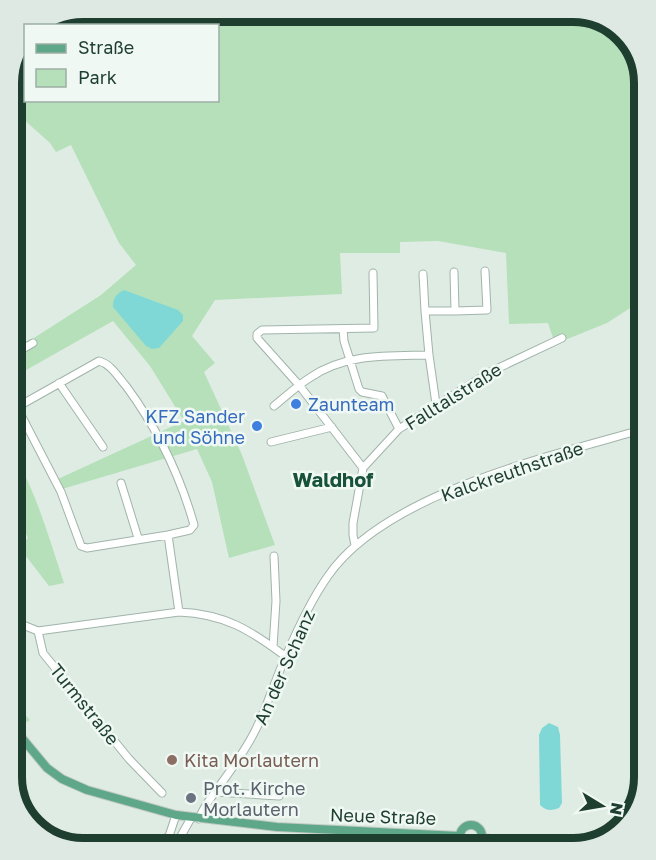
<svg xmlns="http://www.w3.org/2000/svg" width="656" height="860" font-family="'Golos Text',sans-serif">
<rect width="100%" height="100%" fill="#dfece4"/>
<path fill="#b5e0b9" d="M84,12H577L608,22L632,44L644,84V299L607,323L555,344L548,323L509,324L506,253L438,241L400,242V253H340L342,294L215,300L192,336L215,363L204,372L242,455L275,545L229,558L212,482L197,449L62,489L58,479L184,421L150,366L113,321L12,378V352L101,295L136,265L119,243L71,145L56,152L50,143L12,109V79L25,52L26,100H218V26L48,25Z
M12,452C37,492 49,539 64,583L49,586L19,547L28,538L17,514L12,517Z
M12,700L30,720L12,731Z"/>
<path fill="#80d8d6" d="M124,290L178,310L183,315V321L159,348L152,349L146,346L113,307C113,298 116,294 124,290Z
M549,723L558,727L560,735L562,803L559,808C551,811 546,811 540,805L539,735L542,728Z"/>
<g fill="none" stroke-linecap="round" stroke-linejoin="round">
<g stroke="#a1b4aa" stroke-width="9">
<path id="minor" d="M454,272L455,311L487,310L485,271
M423,274L425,311H455
M425,311L429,355L436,404
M343,329L344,341L359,389L362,392L382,396L399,429
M12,355L33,343
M59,383L103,447
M274,406C286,396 298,385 311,377C346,353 389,356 429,355
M271,442L332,427
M363,468L299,385L257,338V334L262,330L374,328L373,273
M121,483L138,538
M168,535L87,548L81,546L61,492L19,411V406L99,361C111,364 118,377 126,386C157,428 180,475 194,525L190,530L168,535L179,612
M355,545L353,535V523L363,468L399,429L490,372L562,338
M12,618L23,625L38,631L43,653L129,759L162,793
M38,631L179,612C225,614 250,630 285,656
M273,647L276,601L274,556
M216,792L279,796
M24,793L30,822
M199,819C203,807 211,798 218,788C231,770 245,751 255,731C267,707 275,680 286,656C298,628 311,600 328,576C385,493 551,456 644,429
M149,848L169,836L176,815
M178,848L181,836L191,818"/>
</g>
<g stroke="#c0c9c5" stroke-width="10">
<path id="major" d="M12,726L47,768L62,779L87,790L176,815L277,827L459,836
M460 836a11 11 0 1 1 22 0a11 11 0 1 1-22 0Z
M482,838L510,841L536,848"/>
</g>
<use href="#minor" stroke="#fff" stroke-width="7"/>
<use href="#major" stroke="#5ea788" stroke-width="8"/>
</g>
<g fill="#3f7fe0" stroke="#f0f8f3" stroke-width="2">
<circle cx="296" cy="404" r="6"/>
<circle cx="257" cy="426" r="6"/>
</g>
<circle fill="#8d6e63" stroke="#f0f8f3" stroke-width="2" cx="172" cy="760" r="6"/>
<circle fill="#6b7280" stroke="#f0f8f3" stroke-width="2" cx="191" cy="798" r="6"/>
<g text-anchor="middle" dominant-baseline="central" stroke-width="5" stroke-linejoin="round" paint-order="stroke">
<g font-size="18" fill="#1e3e30" stroke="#f0f8f3">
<text transform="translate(453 396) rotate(-32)">Falltalstraße</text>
<text transform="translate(512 471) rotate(-19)">Kalckreuthstraße</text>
<text transform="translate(284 667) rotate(-66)">An der Schanz</text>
<text transform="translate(85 704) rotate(51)">Turmstraße</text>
<text transform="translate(383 816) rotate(2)">Neue Straße</text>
</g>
<g font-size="18" fill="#366cbe" stroke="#f0f8f3" text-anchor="start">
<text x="308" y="404">Zaunteam</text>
<text x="245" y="416" text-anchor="end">KFZ Sander<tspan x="245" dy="21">und Söhne</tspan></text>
</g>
<g font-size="18" fill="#785e54" stroke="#f0f8f3" text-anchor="start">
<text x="184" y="760">Kita Morlautern</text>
</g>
<g font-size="18" fill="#5b616d" stroke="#f0f8f3" text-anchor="start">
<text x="203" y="788">Prot. Kirche<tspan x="203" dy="21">Morlautern</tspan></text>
</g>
<g font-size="20" font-weight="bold" fill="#18523a" stroke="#f0f8f3">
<text x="333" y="479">Waldhof</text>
</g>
</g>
<path d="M0 0H656V860H0ZM83 22H573A61 61 0 0 1 634 83V777A61 61 0 0 1 573 838H83A61 61 0 0 1 22 777V83A61 61 0 0 1 83 22Z" fill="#dfe9e3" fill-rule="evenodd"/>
<path fill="none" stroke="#1e3e30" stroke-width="8" d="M83 22H573A61 61 0 0 1 634 83V777A61 61 0 0 1 573 838H83A61 61 0 0 1 22 777V83A61 61 0 0 1 83 22Z"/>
<rect x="24" y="24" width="195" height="78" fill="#f0f8f3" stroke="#9caea5" stroke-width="1.5"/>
<rect x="36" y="44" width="30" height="9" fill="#5ea788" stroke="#9caea5" stroke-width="1.5"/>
<text x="78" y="54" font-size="18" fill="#1e3e30">Straße</text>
<rect x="36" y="69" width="30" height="18" fill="#b5e0b9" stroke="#9caea5" stroke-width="1.5"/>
<text x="78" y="84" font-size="18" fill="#1e3e30">Park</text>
<g transform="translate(602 806) rotate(101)" stroke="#f0f8f3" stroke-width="4.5" paint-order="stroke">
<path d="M0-4.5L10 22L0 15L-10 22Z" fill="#1e3e30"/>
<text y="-9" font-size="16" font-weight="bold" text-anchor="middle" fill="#1e3e30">N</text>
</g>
</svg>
